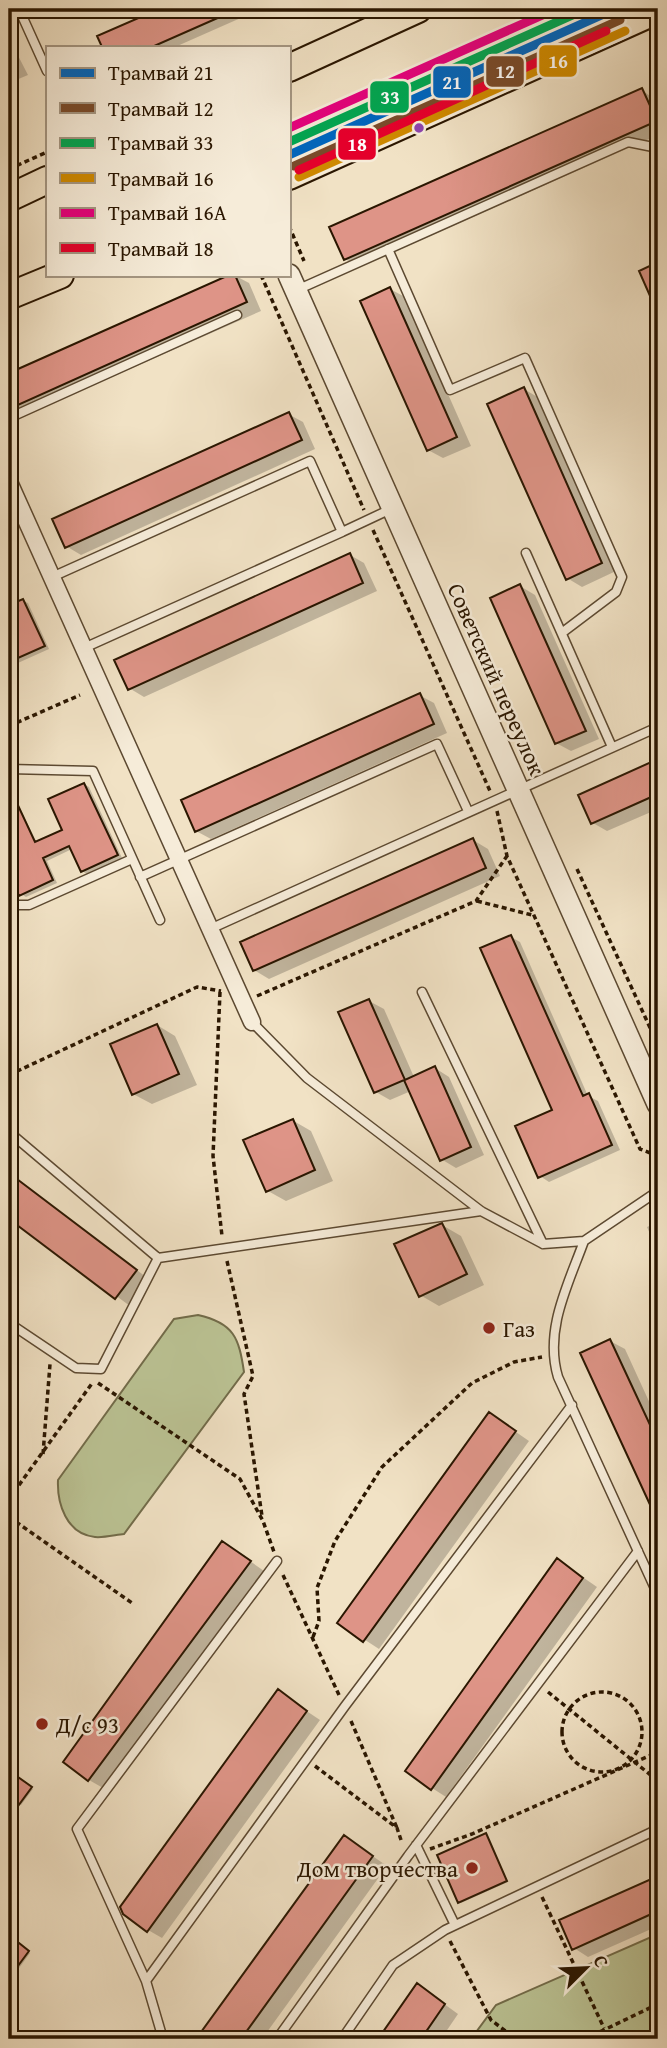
<svg xmlns="http://www.w3.org/2000/svg" width="667" height="2048" font-family="'Gentium Book Plus',serif">
<rect width="100%" height="100%" fill="#f1e2c5"/>
<filter id="stains"><feTurbulence type="fractalNoise" baseFrequency=".00286" numOctaves="4"/><feColorMatrix values="0 0 0 0 .2 0 0 0 0 .09 0 0 0 0 .02 0 0 0 .5 -.17"/></filter>
<radialGradient id="worn" r=".72"><stop offset=".6" stop-color="#630" stop-opacity="0"/><stop offset="1" stop-color="#630" stop-opacity=".3"/></radialGradient>
<path fill="#bbc394" stroke="#726c4a" stroke-width="2" d="M198,1315C234,1323 239,1338 244,1372L124,1534C115,1535 103,1538 95,1537C66,1534 57,1503 58,1480L174,1319Z
M658,1934V2029L635,2039H471L496,2005Z"/>
<path fill="#0003" d="M164,9H261L175,47H104L100,37Z
M9,38L28,75L9,83Z
M642,90L658,102V135L360,267L345,259Z
M234,275L249,283L261,311L26,415L11,407L9,375Z
M390,289L405,297L471,446L443,458L428,450Z
M524,389L539,398L616,571L582,587L567,578Z
M288,414L303,422L315,449L81,555L66,546Z
M350,555L364,563L377,591L144,697L129,688Z
M520,586L535,595L599,739L571,751L556,743Z
M23,601L28,603L49,649L9,667V607Z
M419,695L434,703L447,733L211,839L196,831Z
M658,761V809L607,831L593,823L581,796Z
M84,784L89,787L122,858L87,874L82,871L72,849L47,861L57,883L26,897L21,894L9,869V786L37,843L64,831Z
M473,840L488,849L500,876L269,979L254,970Z
M511,937L520,942L588,1096L598,1101L620,1150L549,1182L540,1176L555,1111Z
M369,1001L384,1009L414,1077L435,1068L449,1077L484,1155L456,1168L441,1159L411,1091L390,1100L376,1092Z
M157,1025L175,1036L197,1085L152,1104L133,1094Z
M292,1120L311,1131L333,1181L286,1201L268,1191Z
M9,1173L150,1280L130,1306L9,1217Z
M658,1222V1253L647,1227Z
M442,1225L461,1236L484,1285L439,1306L420,1295Z
M610,1341L625,1349L658,1421V1518L582,1354Z
M9,1356L18,1363L9,1376Z
M490,1414L529,1441L379,1649L339,1623Z
M237,1552L264,1571L103,1788L89,1780Z
M9,1559L18,1566L9,1580Z
M558,1560L597,1587L446,1797L432,1788Z
M278,1692L320,1720L162,1938L148,1930Z
M19,1779L33,1789L21,1805L9,1797Z
M486,1835L508,1882L461,1903L459,1902Z
M345,1837L387,1866L262,2039H198Z
M658,1878V1926L588,1957L574,1948L562,1921Z
M9,1937L30,1953L9,1982Z
M418,1985L458,2014L441,2039H380Z"/>
<path fill="#de9487" stroke="#2a1600" stroke-width="2" d="M159,9H238L152,47H102L97,36Z
M642,88L657,121L344,260L329,227Z
M658,262V314L639,271Z
M229,275H235L247,302L9,409V373Z
M390,287L457,437L427,451L360,301Z
M524,387L602,563L566,580L487,404Z
M289,412L302,440L65,548L52,519Z
M350,553L363,583L128,690L114,660Z
M520,584L586,731L555,744L490,598Z
M23,599L45,646L9,662V605Z
M420,693L434,724L195,832L181,800Z
M658,759V794L591,824L578,795Z
M84,783L118,855L81,872L69,846L43,858L53,880L19,896L9,873V786L35,842L62,830L48,799Z
M473,838L486,868L253,971L240,942Z
M511,935L583,1096L589,1093L612,1145L538,1178L515,1126L552,1110L480,948Z
M369,999L405,1080L435,1066L471,1147L440,1161L404,1080L374,1093L338,1012Z
M157,1024L179,1074L132,1095L110,1044Z
M293,1119L315,1170L266,1192L243,1140Z
M9,1173L137,1270L115,1299L9,1219Z
M442,1223L467,1274L419,1297L394,1244Z
M610,1339L658,1442V1522L580,1353Z
M489,1412L516,1431L363,1642L337,1623Z
M222,1541L251,1561L88,1781L63,1762Z
M557,1558L583,1578L431,1790L405,1771Z
M278,1689L307,1711L147,1932L123,1914L120,1907Z
M18,1777L32,1787L18,1806L9,1799V1790Z
M486,1833L507,1881L458,1903L437,1855Z
M344,1835L373,1856L241,2039H196Z
M658,1876V1911L572,1950L559,1920Z
M9,1935L29,1951L9,1978Z
M417,1983L445,2004L421,2039H378Z"/>
<g fill="none" stroke-linecap="round" stroke-linejoin="round">
<g stroke="#5c4931" stroke-width="11">
<path id="service" d="M19,9L47,71
M388,249L450,390L525,358L622,577L616,592L563,632
M299,289L628,142L658,148
M9,418L237,315
M526,553L612,747
M52,577L310,461L342,532L391,509
M84,648L342,532
M9,769L93,771L160,920
M140,877L437,744L468,811
M9,905H29L132,859
M210,929L658,727
M422,992L543,1244
M252,1022L307,1078L481,1211L543,1244L584,1241L658,1191
M9,1132L158,1258L101,1369L76,1368L9,1323
M584,1241C568,1285 544,1330 558,1377L658,1595
M158,1258L481,1211
M416,1845L455,1925
M146,1981L345,1706L572,1405
M163,2039L146,1981L77,1829L277,1561
M277,2039L408,1856L638,1551
M342,2039L393,1965L445,1930L658,1829"/>
</g>
<g stroke="#5c4931" stroke-width="19">
<path id="minor" d="M9,482L252,1022"/>
</g>
<g stroke="#5c4931" stroke-width="24">
<path id="tertiary" d="M289,275L658,1104"/>
</g>
<g stroke="#2a1600" stroke-width="30">
<path id="primary" d="M289,68L418,9
M289,176L658,10
M9,198L47,180
M9,296L60,275"/>
</g>
<path stroke="#2a1600" stroke-width="3.5" stroke-dasharray="5 3.5" stroke-linecap="butt" d="M9,169L47,152
M289,226L304,261
M261,275L364,510
M373,530L490,791
M9,726L80,695
M497,811L507,856L640,1149L658,1156
M577,869L658,1045
M477,901L532,915
M220,992L213,1156L222,1236
M257,996L476,901L507,856
M9,1075L197,987L221,991
M227,1261L253,1376L244,1394L262,1516
M98,1383L240,1479L263,1521L274,1552
M43,1454L50,1364
M9,1499L93,1382
M9,1517L132,1603
M283,1575L339,1695
M313,1637L319,1621L317,1588L335,1541L382,1467L472,1383L514,1362L542,1357
M562 1732a40 40 0 1 1 80 0a40 40 0 1 1-80 0Z
M548,1692L658,1781
M351,1721L397,1828
M315,1766L397,1828L402,1843
M430,1849L472,1834L658,1752
M542,1897L604,2028
M450,1941L491,2020L516,2039
M585,2039L658,2004"/>
<use href="#service" stroke="#f6ecd9" stroke-width="8"/>
<use href="#minor" stroke="#f6ecd9" stroke-width="16"/>
<use href="#tertiary" stroke="#f6ecd9" stroke-width="21"/>
<use href="#primary" stroke="#f1e2c5" stroke-width="26"/>
<g stroke="#f6ecd9" stroke-width="14">
<path id="tram-1" d="M289,155L615,9"/>
</g>
<g stroke="#f6ecd9" stroke-width="14">
<path id="tram-2" d="M294,166L620,20"/>
</g>
<g stroke="#f6ecd9" stroke-width="14">
<path id="tram-3" d="M289,142L586,9"/>
</g>
<g stroke="#f6ecd9" stroke-width="14">
<path id="tram-4" d="M299,177L625,31"/>
</g>
<g stroke="#f6ecd9" stroke-width="14">
<path id="tram-5" d="M289,128L556,9"/>
</g>
<g stroke="#f6ecd9" stroke-width="14">
<path id="tram-6" d="M299,170L606,31"/>
</g>
<use href="#tram-1" stroke="#0065bd" stroke-width="9"/>
<use href="#tram-2" stroke="#7a4b2a" stroke-width="9"/>
<use href="#tram-3" stroke="#00a651" stroke-width="9"/>
<use href="#tram-4" stroke="#ce8900" stroke-width="9"/>
<use href="#tram-5" stroke="#e5007d" stroke-width="9"/>
<use href="#tram-6" stroke="#e4002b" stroke-width="9"/>
</g>
<circle fill="#8e44ad" stroke="#f6ecd9" stroke-width="2.5" cx="419" cy="128" r="6"/>
<g fill="#8f2418" stroke="#f6ecd9" stroke-width="2.5">
<circle cx="489" cy="1328" r="7"/>
<circle cx="42" cy="1724" r="7"/>
<circle cx="472" cy="1868" r="7"/>
</g>
<g text-anchor="middle" dominant-baseline="central" stroke-width="5" stroke-linejoin="round" paint-order="stroke">
<g font-size="23" fill="#2a1600" stroke="#f6ecd9">
<text transform="translate(497 679) rotate(66)">Советский переулок</text>
</g>
<g font-size="23" fill="#2a1600" stroke="#f6ecd9" text-anchor="start">
<text x="503" y="1328">Газ</text>
<text x="56" y="1724">Д/с 93</text>
<text x="458" y="1868" text-anchor="end">Дом творчества</text>
</g>
</g>
<g stroke="#f6ecd9" stroke-width="2.5">
<rect x="538" y="44" width="40" height="34" rx="7" fill="#ce8900"/>
<rect x="485" y="55" width="40" height="33" rx="7" fill="#7a4b2a"/>
<rect x="432" y="65" width="40" height="34" rx="7" fill="#0065bd"/>
<rect x="369" y="80" width="41" height="34" rx="7" fill="#00a651"/>
<rect x="337" y="127" width="40" height="34" rx="7" fill="#e4002b"/>
</g>
<g font-size="19" text-anchor="middle" font-weight="bold" fill="#fff">
<text x="558" y="68">16</text>
<text x="505" y="78">12</text>
<text x="452" y="89">21</text>
<text x="390" y="104">33</text>
<text x="357" y="151">18</text>
</g>
<rect width="667" height="2048" fill="none" stroke="#f1e2c5" stroke-width="35"/>
<rect x="10" y="10" width="646" height="2027" fill="none" stroke="#2a1600" stroke-width="3.5"/>
<rect x="18" y="18" width="632" height="2013" fill="none" stroke="#2a1600" stroke-width="2"/>
<rect x="46" y="46" width="245" height="231" fill="#f6ecd9" stroke="#a49682" stroke-width="2"/>
<rect x="60" y="68" width="35" height="10" fill="#0065bd" stroke="#a49682" stroke-width="2"/>
<text x="108" y="80" font-size="21" fill="#2a1600">Трамвай 21</text>
<rect x="60" y="103" width="35" height="10" fill="#7a4b2a" stroke="#a49682" stroke-width="2"/>
<text x="108" y="116" font-size="21" fill="#2a1600">Трамвай 12</text>
<rect x="60" y="138" width="35" height="10" fill="#00a651" stroke="#a49682" stroke-width="2"/>
<text x="108" y="150" font-size="21" fill="#2a1600">Трамвай 33</text>
<rect x="60" y="173" width="35" height="10" fill="#ce8900" stroke="#a49682" stroke-width="2"/>
<text x="108" y="186" font-size="21" fill="#2a1600">Трамвай 16</text>
<rect x="60" y="208" width="35" height="10" fill="#e5007d" stroke="#a49682" stroke-width="2"/>
<text x="108" y="220" font-size="21" fill="#2a1600">Трамвай 16А</text>
<rect x="60" y="243" width="35" height="10" fill="#e4002b" stroke="#a49682" stroke-width="2"/>
<text x="108" y="256" font-size="21" fill="#2a1600">Трамвай 18</text>
<g transform="translate(586 1968) rotate(66)" stroke="#f6ecd9" stroke-width="5" paint-order="stroke">
<path d="M0-5L12 26L0 18L-12 26Z" fill="#2a1600"/>
<text y="-10" font-size="19" font-weight="bold" text-anchor="middle" fill="#2a1600">С</text>
</g>
<rect width="100%" height="100%" filter="url(#stains)"/>
<rect width="100%" height="100%" fill="url(#worn)"/>
</svg>
